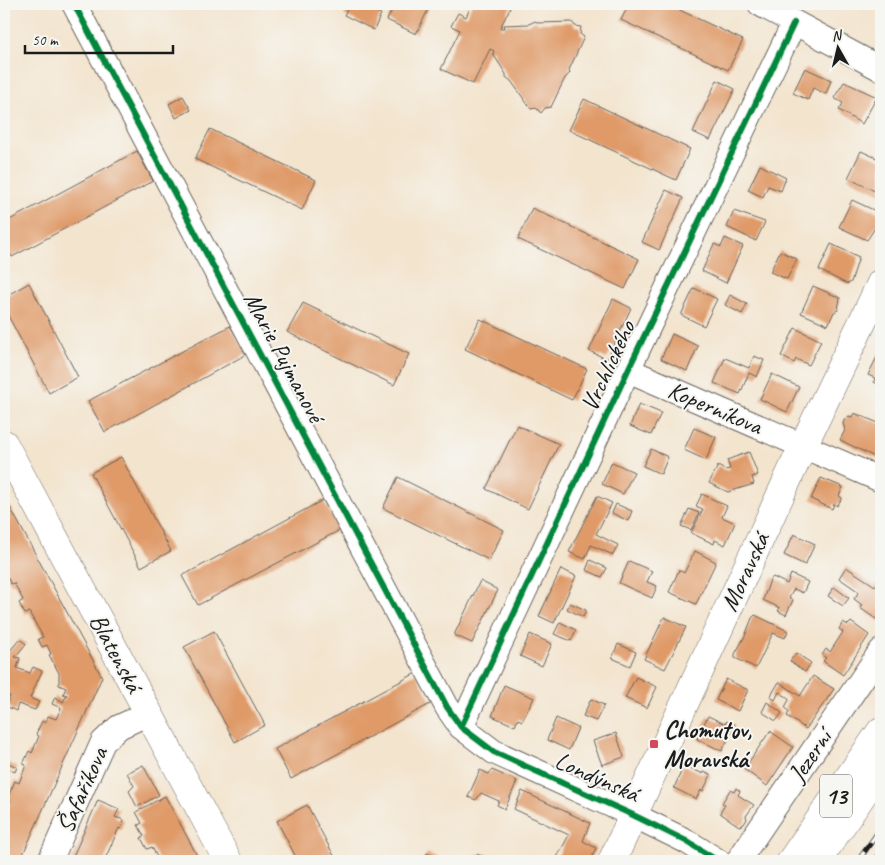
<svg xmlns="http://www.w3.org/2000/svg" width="885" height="865" font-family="Caveat,sans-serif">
<rect width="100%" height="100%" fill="#f6f6f2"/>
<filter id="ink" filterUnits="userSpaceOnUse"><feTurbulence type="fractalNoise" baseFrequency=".02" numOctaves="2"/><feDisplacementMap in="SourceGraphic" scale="10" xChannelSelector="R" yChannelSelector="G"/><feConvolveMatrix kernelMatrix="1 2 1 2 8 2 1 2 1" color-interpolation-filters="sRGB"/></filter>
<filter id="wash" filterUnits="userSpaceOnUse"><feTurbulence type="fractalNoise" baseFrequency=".0096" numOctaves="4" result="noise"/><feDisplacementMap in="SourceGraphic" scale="20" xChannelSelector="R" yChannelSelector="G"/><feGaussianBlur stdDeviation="1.12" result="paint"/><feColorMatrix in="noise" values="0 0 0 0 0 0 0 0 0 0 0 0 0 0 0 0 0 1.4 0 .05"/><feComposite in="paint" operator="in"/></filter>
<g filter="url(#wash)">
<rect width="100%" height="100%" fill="#f3e4ce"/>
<g id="blocks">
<path fill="#df9a68" d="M350,4H376L373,10L381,14L374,30L344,15Z
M395,4H431L416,34L387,20Z
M472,4H512L500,28H505L504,25L529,24L535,21L538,23L572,22L575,26L581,27L580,34L584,37L569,70L570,73L565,78L551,107L545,108L541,113L536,108L531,109L511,81L506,77V74L493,54L494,51L490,49L473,84L441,69L460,30L451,26L458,13L466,17Z
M629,4H667L743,40L728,70L621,20Z
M805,68L831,80L826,94L813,88L808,100L793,93Z
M717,80L735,89L710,140L693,132Z
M844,82L877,97L862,124L839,110L843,103L834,98Z
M183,96L191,110L176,118L169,104Z
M584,99L690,149L676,180L569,130Z
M210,129L316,180L302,210L195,159Z
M137,151L153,181L12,257L4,241V223Z
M861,151L881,160V194L848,178Z
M760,165L786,178L781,191L768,186L763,197L748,190Z
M666,190L683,198L659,250L642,242Z
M852,200L880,213L881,219L867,240L839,227Z
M532,208L639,259L625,289L518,239Z
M734,211L765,222L756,241L727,227Z
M725,238L743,246L726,283L702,271L714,244L721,247Z
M831,244L859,257L851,282L847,284L819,270Z
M780,251L797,259L787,279L770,272Z
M29,283L78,377L49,393L4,308V297Z
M813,286L840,298L838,310L834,312L828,325L801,313Z
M694,288L717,299L704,326L681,315Z
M730,295L747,304L742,314L725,305Z
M613,299L631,308L607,359L589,351Z
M303,303L409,354L394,385L287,332Z
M480,319L587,369L572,400L465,349Z
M230,326L247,354L105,432L88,401Z
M795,328L821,341L809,365L796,359L794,363L781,356Z
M672,334L698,346L687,371L661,359Z
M881,349V386L874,382L875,378L868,375Z
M754,356L764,360L757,377L749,373L740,394L714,383L725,358L749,368Z
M772,374L799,387L787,412L760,399Z
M639,404L661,413L651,435L630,426Z
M854,413L881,424V449L877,458L840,440L845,430L843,423L845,419L849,416L852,417Z
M517,425L559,444L528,509L486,489Z
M694,428L716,437L706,460L684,450Z
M651,449L668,457L661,474L643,466Z
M749,452L758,475L752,477L754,484L728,492L709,483L718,466L725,470L730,469L727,460Z
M121,457L171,551L141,567L91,473Z
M612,462L634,472L623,494L602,484Z
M398,477L504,530L489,560L383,508Z
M821,478L843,487L839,496L842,498L837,506L834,504L832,509L811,499Z
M702,494L727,506L722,517L735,523L725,545L715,540L714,544L691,533L703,509L696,506Z
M4,496L102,677L20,861H4V816L11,801L7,799L15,781L19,783L26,765L23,764L29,751L32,753L39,736L36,734L42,721L45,723L48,716L56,719L61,708L52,704L55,697L63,702L67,695L63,694L66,688L59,685V673L49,655L51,654L47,645L42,647L38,639L43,637L29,612L25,614L19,603L23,600L14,583L11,584L4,572L7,570L4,564Z
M597,496L612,503L596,534L618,545L613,555L591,545L585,559L569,552Z
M323,500L340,530L198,605L182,576Z
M616,504L632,511L628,521L612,513Z
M689,509L699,513L691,530L681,526Z
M794,534L815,544L805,565L784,555Z
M695,551L716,562L696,604L669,592L679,570L684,573Z
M590,560L607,568L602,577L586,570Z
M629,561L652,571L647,582L657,586L652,598L619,583Z
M846,567L875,586L881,577V620L879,621L860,608L862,605L854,599L859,592L839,578Z
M561,569L576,576L554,623L539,616Z
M791,574L808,582L803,593L794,589L789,598L793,600L786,615L778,611L780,608L763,600L770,580L773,577L787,584Z
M480,581L498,590L472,643L454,635Z
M834,587L849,598L843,606L828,596Z
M570,603L586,610L583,617L567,609Z
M755,615L788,631L785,638L773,633L756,668L735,658V654L745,636L752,618Z
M664,617L686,627L665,669L644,659Z
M560,622L576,630L571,641L554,634Z
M843,622L848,625L851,622L869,635L843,675L823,661L826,658L822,655L826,649L830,652L843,632L839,629Z
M214,631L265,725L235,742L184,647Z
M530,634L552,644L542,666L520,656Z
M20,639L26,644L15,657L20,658L17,668L30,673L33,667L42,671L30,698L39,702L35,710L18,704L16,711L6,706L10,696L4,693V665L7,654Z
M618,644L636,652L630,666L612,658Z
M796,653L811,663L805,672L790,661Z
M416,673L432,703L291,779L275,749Z
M813,676L834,689L806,729L787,716L789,712L785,707L789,700L787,697L779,692L775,700L770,697L779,682L800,696Z
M636,677L657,687L647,708L625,698Z
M726,679L748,690L738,711L716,700Z
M504,685L534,698L522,721L518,719L515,726L492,716Z
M591,699L604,705L596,721L583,716Z
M767,702L782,713L776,721L762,712Z
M708,716L725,724L727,721L735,725L722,751L697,739L700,728H702Z
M556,718L578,728L569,750L547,740Z
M770,731L793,747L767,786L744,769Z
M616,733L624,757L602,765L593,741Z
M4,761L17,767L15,772L4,767Z
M143,765L159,795L137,807L129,791L134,786L127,773Z
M684,765L703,774L704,772L711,775L703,791L701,790L696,799L674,788Z
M480,770L489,774L492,770L517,781L505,809L497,805L499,801L481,793L476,800L468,797Z
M736,788L740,791L738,795L754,805L746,816L747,819L744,824L739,826L720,813L725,805L722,803L730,790L734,792Z
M522,791L590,823L583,841L596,848L590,861H544L546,857L555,861L569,835L514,809Z
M165,796L177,818L200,861H159L152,847L147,849L141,838L144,836L138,825L142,823L136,812Z
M98,800L119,809L115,817L124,820L121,829L119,828L104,861H71Z
M307,805L332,852L337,861H298L277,821Z
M427,853L446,861H423Z
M476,854L493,859L492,861H474Z"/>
</g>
</g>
<g filter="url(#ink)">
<use href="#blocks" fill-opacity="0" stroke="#67625a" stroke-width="1"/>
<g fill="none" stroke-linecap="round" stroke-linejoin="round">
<g stroke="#67625a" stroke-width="26">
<path id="minor" d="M74,4L447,707L461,727L494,752L633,815L686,841L718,861
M760,4L881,69
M628,370L881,480
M461,727L628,370L794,23
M50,861L103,742L119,727L149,713
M738,861L881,651"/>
</g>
<g stroke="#67625a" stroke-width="29">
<path id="tertiary" d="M4,444L228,861
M612,861L803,446L881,283"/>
</g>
<g stroke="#67625a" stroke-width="29">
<path id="trunk" d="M791,861L881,731
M817,861L881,768"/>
</g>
<use href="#minor" stroke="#fff" stroke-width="24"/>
<use href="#tertiary" stroke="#fff" stroke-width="28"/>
<use href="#trunk" stroke="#fff" stroke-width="28"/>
<g stroke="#1c1c1c" stroke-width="5.5">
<path id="rail" d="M858,861L881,828
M875,861L881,853"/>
</g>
<use href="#rail" stroke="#f6f6f2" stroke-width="4" stroke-dasharray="11" stroke-linecap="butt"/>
<g stroke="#f6f6f2" stroke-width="9">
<path id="cycleway" d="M74,4L447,707L461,727L494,752L633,815L686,841L718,861
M461,727L628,370L794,23"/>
</g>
<use href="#cycleway" stroke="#00873e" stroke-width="6"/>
</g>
</g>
<rect fill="#d1495b" stroke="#f6f6f2" stroke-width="2" x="649" y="739" width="10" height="10" rx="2.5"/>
<g text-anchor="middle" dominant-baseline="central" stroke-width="4" stroke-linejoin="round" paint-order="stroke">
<rect fill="#f6f6f2" stroke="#5d5d5c" stroke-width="1" x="820" y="774.5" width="32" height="43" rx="4"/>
<g font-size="24" font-weight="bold" fill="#1c1c1c">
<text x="836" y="796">13</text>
</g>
<g font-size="25" fill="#1c1c1c" stroke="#f6f6f2">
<text transform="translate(284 357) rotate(62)">Marie Pujmanové</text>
<text transform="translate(608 366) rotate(-65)">Vrchlického</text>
<text transform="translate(715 408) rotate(23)">Koperníkova</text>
<text transform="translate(745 572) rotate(-65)">Moravská</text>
<text transform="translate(116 653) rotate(62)">Blatenská</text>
<text transform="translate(810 756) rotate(-56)">Jezerní</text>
<text transform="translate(597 777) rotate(24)">Londýnská</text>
<text transform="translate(82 790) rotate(-66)">Šafaříkova</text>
</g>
<g font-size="25" font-weight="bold" fill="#1c1c1c" stroke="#f6f6f2" text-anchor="start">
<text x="664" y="730">Chomutov,<tspan x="664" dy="29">Moravská</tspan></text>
</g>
</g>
<rect width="885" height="865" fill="none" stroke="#f6f6f2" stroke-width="20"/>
<g transform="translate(838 48) rotate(352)" stroke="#f6f6f2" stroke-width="4" paint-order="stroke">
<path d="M0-4L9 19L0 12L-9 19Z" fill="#1c1c1c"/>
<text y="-8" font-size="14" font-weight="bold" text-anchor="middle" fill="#1c1c1c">N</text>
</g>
<path d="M25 45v8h148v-8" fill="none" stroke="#1c1c1c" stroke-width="2.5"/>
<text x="32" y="45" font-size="15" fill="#1c1c1c" stroke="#f6f6f2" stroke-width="4" paint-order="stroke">50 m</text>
</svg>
